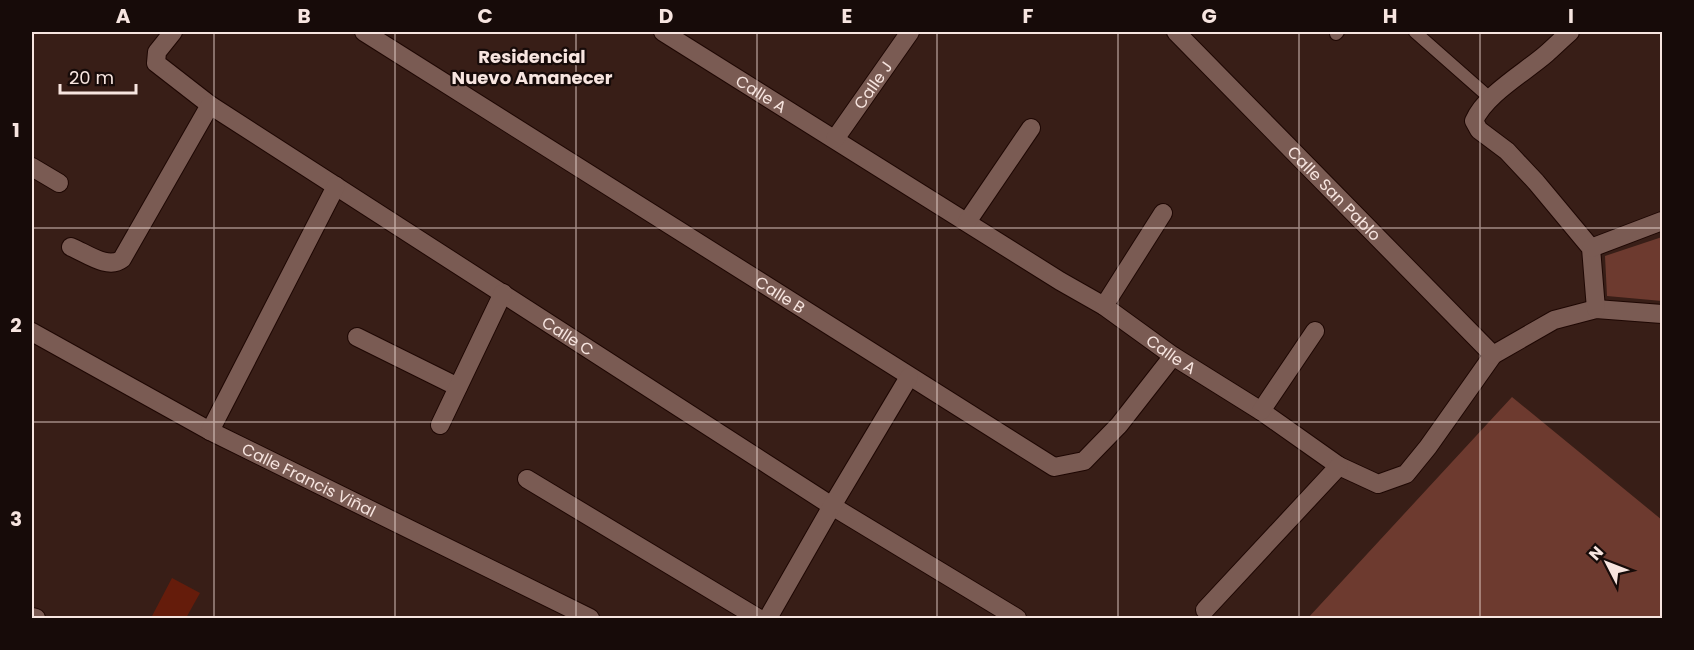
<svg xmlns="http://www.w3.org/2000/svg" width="1694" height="650" font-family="Poppins,sans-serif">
<rect width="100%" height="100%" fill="#381e17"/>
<path fill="#6d3a2f" d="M1662,237V301L1607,296L1605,256Z
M1512,397L1662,520V618H1308Z"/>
<path fill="#651c0b" d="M172,578L200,593L186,618H151Z"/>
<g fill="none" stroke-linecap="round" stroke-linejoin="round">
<g stroke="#1e0703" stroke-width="14">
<path id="lane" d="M1415,32L1491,99
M1336,34L1338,32"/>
</g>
<g stroke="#1e0703" stroke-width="20">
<g id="street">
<path id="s1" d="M173,32L157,52L156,63L210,105L832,506L1017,618"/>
<path id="s2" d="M364,32L1054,467L1084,461L1119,425L1173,356"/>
<path id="s3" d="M663,32L1060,281L1104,306L1173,356L1261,411L1339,466L1378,484L1406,474L1428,447L1493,355L1554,320L1596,309L1662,314"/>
<path id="s4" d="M1176,32L1493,355"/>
<path d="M1570,32C1562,39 1554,47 1546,54C1524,73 1485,95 1474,121L1479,130L1507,151L1536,182L1591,248L1596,309"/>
<path id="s5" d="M835,139L910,32"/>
<path d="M32,167L59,183"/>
<path d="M967,222L1031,128"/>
<path d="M71,247C86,253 108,270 122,259L210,105"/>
<path d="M1591,248L1662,221"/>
<path d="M1104,306L1163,213"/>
<path id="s6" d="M32,332L210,431L590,618"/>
<path d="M357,337L458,387"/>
<path d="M1261,411L1315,331"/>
<path d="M440,425L503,293"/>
<path d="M210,431L336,186"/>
<path d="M527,479L758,618"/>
<path d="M1205,610L1339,466"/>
<path d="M32,617L36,618"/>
<path d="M768,618L832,506L909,377"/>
</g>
</g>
<use href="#lane" stroke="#7a5b53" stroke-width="12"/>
<use href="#street" stroke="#7a5b53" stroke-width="18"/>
</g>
<path fill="none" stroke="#f7e5e0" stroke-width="1.5" stroke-opacity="0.55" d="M214,32V618M395,32V618M576,32V618M757,32V618M937,32V618M1118,32V618M1299,32V618M1480,32V618M32,228H1662M32,422H1662"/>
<g text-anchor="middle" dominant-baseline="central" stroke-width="4.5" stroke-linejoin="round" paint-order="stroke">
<g font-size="16" fill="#f7e5e0" stroke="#170b09">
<text stroke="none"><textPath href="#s5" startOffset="66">Calle J</textPath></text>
<text stroke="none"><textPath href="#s3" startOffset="116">Calle A</textPath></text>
<text stroke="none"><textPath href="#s4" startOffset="226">Calle San Pablo</textPath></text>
<text stroke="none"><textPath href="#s2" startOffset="492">Calle B</textPath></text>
<text stroke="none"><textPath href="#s1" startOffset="531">Calle C</textPath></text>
<text stroke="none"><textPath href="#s3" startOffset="602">Calle A</textPath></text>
<text stroke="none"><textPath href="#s6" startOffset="314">Calle Francis Viñal</textPath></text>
</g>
<g font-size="18" font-weight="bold" fill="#f7e5e0" stroke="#170b09">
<text x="532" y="56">Residencial<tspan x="532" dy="21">Nuevo Amanecer</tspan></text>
</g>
</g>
<rect width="1694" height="650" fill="none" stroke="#170b09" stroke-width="66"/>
<g transform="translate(1607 563) rotate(312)" stroke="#170b09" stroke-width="4.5" paint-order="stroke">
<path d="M0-4.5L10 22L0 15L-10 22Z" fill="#f7e5e0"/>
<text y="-9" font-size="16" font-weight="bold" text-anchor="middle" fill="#f7e5e0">N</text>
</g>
<path d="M60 84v9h76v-9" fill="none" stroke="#f7e5e0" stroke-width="3"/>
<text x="69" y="84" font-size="18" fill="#f7e5e0" stroke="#170b09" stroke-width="4.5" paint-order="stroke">20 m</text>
<rect x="33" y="33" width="1628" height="584" fill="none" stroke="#f7e5e0" stroke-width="2"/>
<g font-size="20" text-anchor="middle" font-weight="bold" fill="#f7e5e0">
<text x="123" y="23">A</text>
<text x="304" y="23">B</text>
<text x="485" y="23">C</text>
<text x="666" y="23">D</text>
<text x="847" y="23">E</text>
<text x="1028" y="23">F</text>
<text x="1209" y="23">G</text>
<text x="1390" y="23">H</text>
<text x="1571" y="23">I</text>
<text x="16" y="137">1</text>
<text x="16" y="332">2</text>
<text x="16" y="526">3</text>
</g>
</svg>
